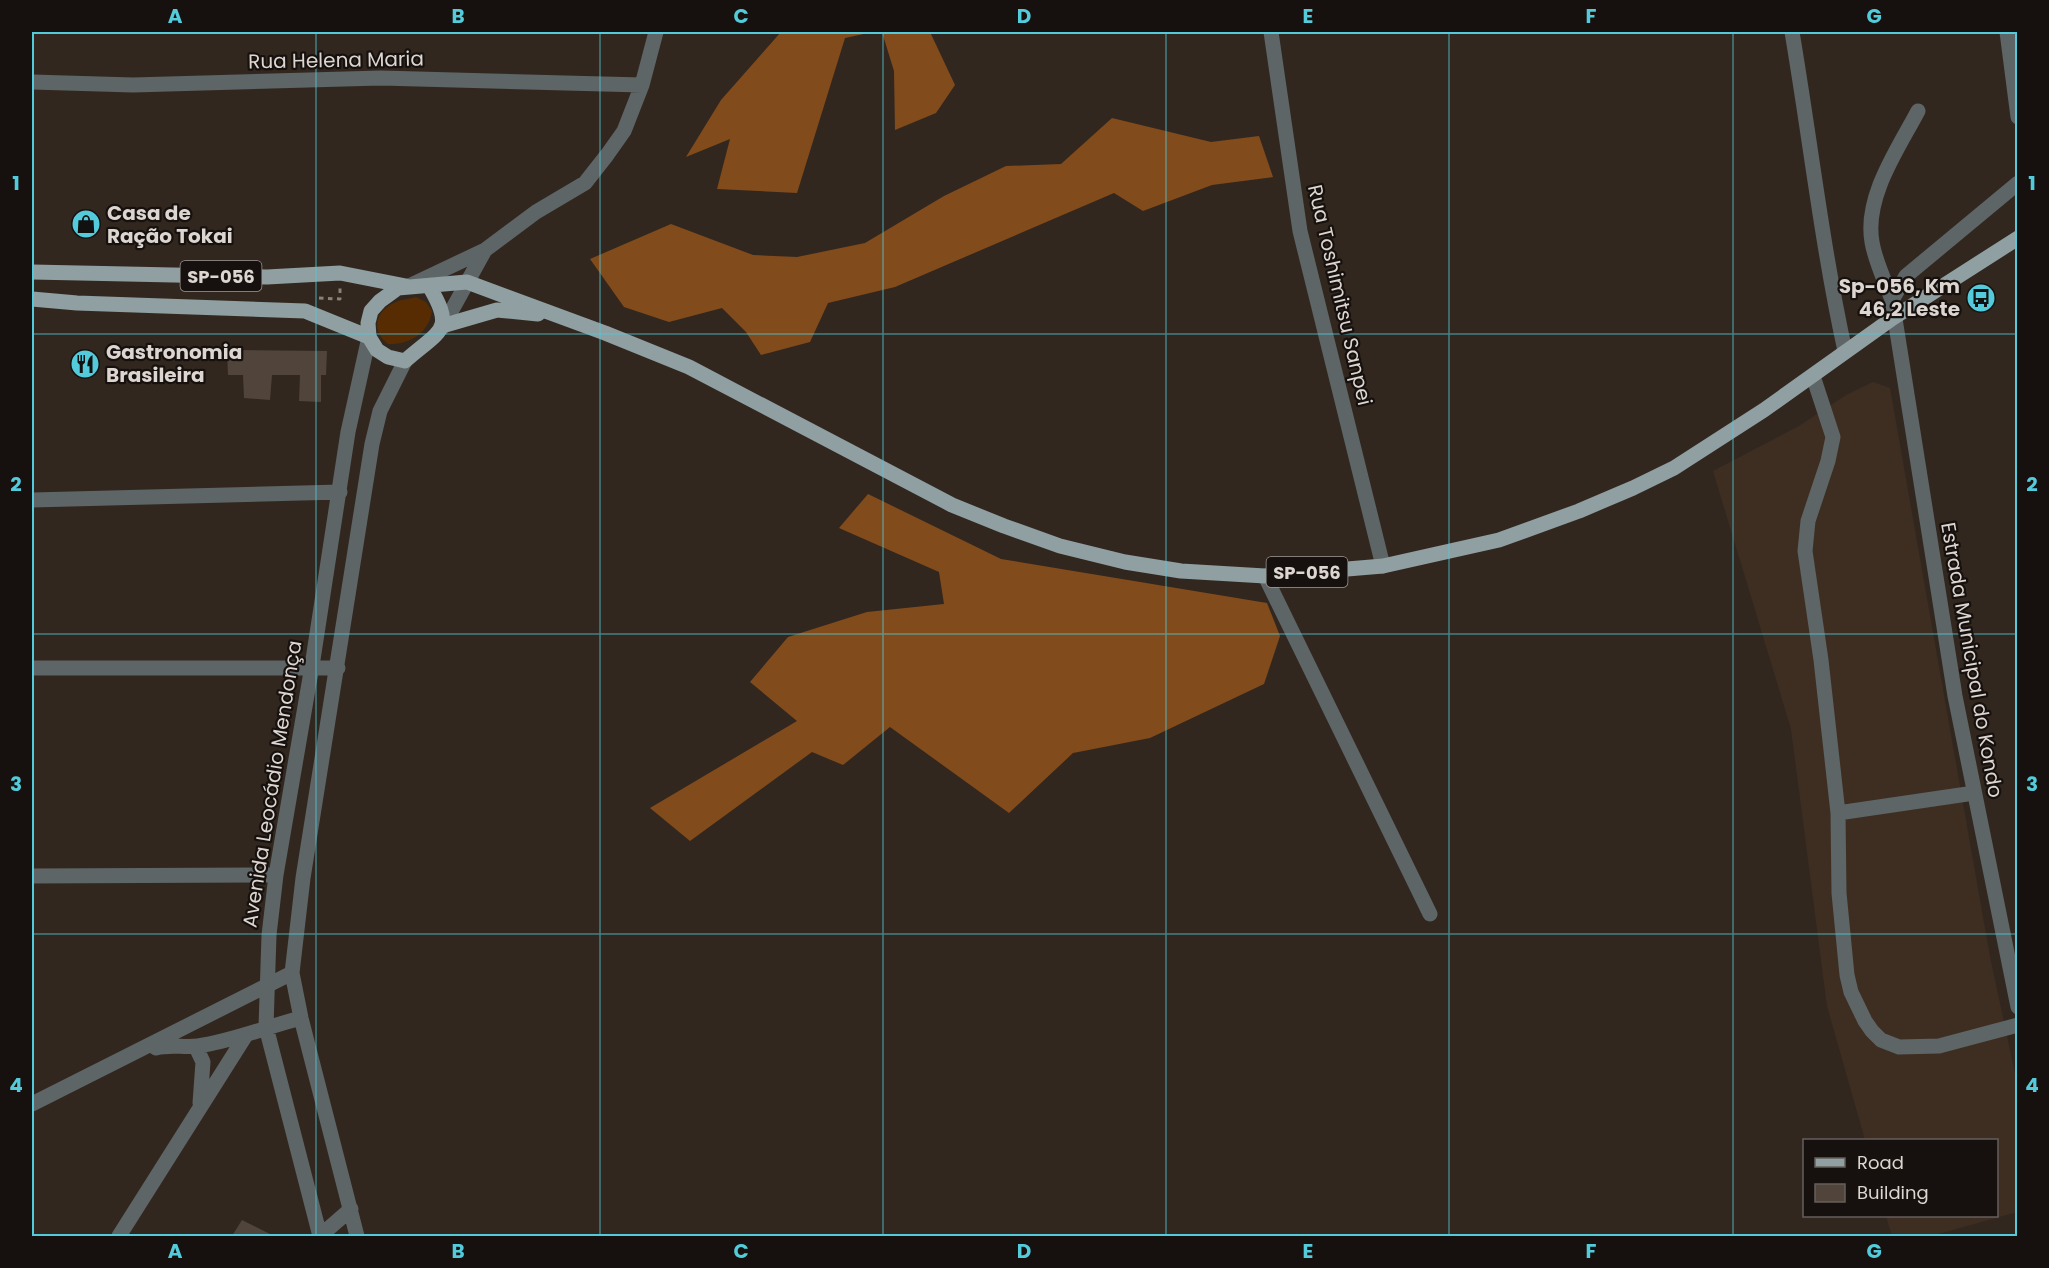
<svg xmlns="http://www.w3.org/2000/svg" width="2049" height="1268" font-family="Poppins,sans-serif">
<rect width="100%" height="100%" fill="#32271f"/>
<path fill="#3e2e22" d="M1873,382L1890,388L1990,957L2017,1083V1212L1931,1236H1892L1886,1216H1996V1140H1865L1827,1006L1791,729L1713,471L1799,426L1846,395Z"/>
<path fill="#572c03" d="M416,297L426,302L432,311C429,333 409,345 388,344C370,330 376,310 396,302C402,299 410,299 416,297Z"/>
<path fill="#824b1c" d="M781,32H873L845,38L797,193L717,189L730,139L686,157L721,100Z
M882,32H930L955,85L936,113L895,130L894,71Z
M1112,118L1211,142L1259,136L1273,177L1212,185L1143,211L1114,193L895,287L828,303L810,342L761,355L746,332L722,308L669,322L624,307L590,259L671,224L753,255L797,257L865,243L944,196L1006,166L1061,164Z
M868,494L1001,559L1267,603L1280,636L1264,684L1150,738L1073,753L1009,813L890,727L843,765L812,752L690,841L650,808L797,721L750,682L788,637L867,612L944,604L939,572L839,528Z"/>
<path fill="#50443b" d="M227,350L327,351L326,375H321V402L299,401L300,375H272L270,400L244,398L243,375H228Z
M242,1220L274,1236H232Z"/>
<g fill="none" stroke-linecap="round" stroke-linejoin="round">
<path stroke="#8a817b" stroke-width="3" stroke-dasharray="4.5 4.5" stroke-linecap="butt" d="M319,298L340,299V288"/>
<path stroke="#5d6566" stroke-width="15" d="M1271,32L1300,231L1383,566
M1792,32C1810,138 1822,246 1845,351
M2007,32L2018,117
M32,82L133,85L381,78L642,85
M2018,183L1906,276L1892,300L1955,696L2018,1007
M485,250L536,212L585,183L607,155L624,131L642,85L656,32
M409,286L485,250L442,328
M1892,300C1885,281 1875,261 1872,242C1864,197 1898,149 1918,111
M1813,376L1833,437L1828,461L1808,521L1805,551L1821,660L1838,813L1839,893L1847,975L1851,992L1865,1021L1872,1031L1881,1040L1899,1047L1939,1046L2018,1025
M32,500L340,492
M1265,576L1430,914
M32,668H338
M1838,813L1974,793
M32,876L276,875
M196,1047L203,1062L200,1103
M156,1048C171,1044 183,1048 198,1046C233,1041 266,1027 301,1018
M32,1104L292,973
M119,1236L246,1035
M320,1236L266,1027L269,935L276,875L312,666L348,432L369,337
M320,1236L351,1209
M357,1236L301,1018L292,973L303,878L372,444L380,411L405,361"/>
<path stroke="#8f9fa2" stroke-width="15" d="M32,272L267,277L340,273L406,286
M429,286C456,331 440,330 405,361L388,357L377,350L369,337L368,323L371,311L380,301L398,288L467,282L605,333L689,367L952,505L1004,526L1060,546L1125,562L1181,571L1265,576L1383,566L1499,540L1579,511L1633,488L1674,468L1764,410L1893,318L2018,238
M32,299L77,303L305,311L369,337
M442,326L497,310L538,314"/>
</g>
<path fill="none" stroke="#53cbdb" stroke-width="1.5" stroke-opacity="0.55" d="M316,32V1236M600,32V1236M883,32V1236M1166,32V1236M1449,32V1236M1733,32V1236M32,334H2018M32,634H2018M32,934H2018"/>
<defs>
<g id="shop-disc" transform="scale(1.5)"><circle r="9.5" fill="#53cbdb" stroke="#16110e"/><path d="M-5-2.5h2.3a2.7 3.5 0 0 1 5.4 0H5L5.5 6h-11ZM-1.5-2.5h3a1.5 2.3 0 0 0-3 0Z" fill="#111"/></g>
<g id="bus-disc" transform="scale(1.5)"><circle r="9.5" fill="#53cbdb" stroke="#16110e"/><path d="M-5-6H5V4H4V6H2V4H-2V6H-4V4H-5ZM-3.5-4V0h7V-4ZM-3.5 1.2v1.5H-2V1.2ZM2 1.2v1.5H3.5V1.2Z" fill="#111"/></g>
<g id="restaurant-disc" transform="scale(1.5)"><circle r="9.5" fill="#53cbdb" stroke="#16110e"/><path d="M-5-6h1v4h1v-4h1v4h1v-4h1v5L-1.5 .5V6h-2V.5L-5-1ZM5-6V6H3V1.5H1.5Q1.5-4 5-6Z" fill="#111"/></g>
</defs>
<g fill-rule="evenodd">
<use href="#shop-disc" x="86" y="224"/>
<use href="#bus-disc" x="1981" y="298"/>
<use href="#restaurant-disc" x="85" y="364"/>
</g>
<g text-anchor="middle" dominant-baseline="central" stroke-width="4.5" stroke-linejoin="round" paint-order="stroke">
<g fill="#16110e" stroke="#a19a96" stroke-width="1.5">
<rect x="180.5" y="261" width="81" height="30" rx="4.5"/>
<rect x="1266.5" y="557" width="81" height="30" rx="4.5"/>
</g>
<g font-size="18" font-weight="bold" fill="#dcd5d0">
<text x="221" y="276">SP-056</text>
<text x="1307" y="572">SP-056</text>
</g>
<g font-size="20" fill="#dcd5d0" stroke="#16110e">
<text transform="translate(336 60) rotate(-1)">Rua Helena Maria</text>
<text transform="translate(1340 295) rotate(77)">Rua Toshimitsu Sanpei</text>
<text transform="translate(1972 660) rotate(80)">Estrada Municipal do Kondo</text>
<text transform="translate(272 784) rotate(-81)">Avenida Leocádio Mendonça</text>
</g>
<g font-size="20" font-weight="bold" fill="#dcd5d0" stroke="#16110e" text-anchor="start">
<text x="107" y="213">Casa de<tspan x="107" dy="23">Ração Tokai</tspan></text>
<text x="1960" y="286" text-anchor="end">Sp-056, Km<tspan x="1960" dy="23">46,2 Leste</tspan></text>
<text x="106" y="352">Gastronomia<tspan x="106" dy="23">Brasileira</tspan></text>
</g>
</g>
<rect width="2049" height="1268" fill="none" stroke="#16110e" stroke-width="66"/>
<rect x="1803" y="1139" width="195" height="78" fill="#16110e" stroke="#655f5c" stroke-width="1.5"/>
<rect x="1815" y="1158" width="30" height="9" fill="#8f9fa2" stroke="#655f5c" stroke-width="1.5"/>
<text x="1857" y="1169" font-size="18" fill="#dcd5d0">Road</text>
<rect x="1815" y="1184" width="30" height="18" fill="#50443b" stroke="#655f5c" stroke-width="1.5"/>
<text x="1857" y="1199" font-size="18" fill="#dcd5d0">Building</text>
<rect x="33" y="33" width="1983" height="1202" fill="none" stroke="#53cbdb" stroke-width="2"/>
<g font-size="20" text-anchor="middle" font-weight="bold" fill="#53cbdb">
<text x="175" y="23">A</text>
<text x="458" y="23">B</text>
<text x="741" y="23">C</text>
<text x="1024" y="23">D</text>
<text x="1308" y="23">E</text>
<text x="1591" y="23">F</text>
<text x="1874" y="23">G</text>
<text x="16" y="190">1</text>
<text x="2032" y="190">1</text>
<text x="16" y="491">2</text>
<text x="2032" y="491">2</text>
<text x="16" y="791">3</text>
<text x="2032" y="791">3</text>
<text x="16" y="1092">4</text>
<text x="2032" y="1092">4</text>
<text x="175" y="1258">A</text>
<text x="458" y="1258">B</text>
<text x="741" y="1258">C</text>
<text x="1024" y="1258">D</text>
<text x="1308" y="1258">E</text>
<text x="1591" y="1258">F</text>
<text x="1874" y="1258">G</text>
</g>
</svg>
